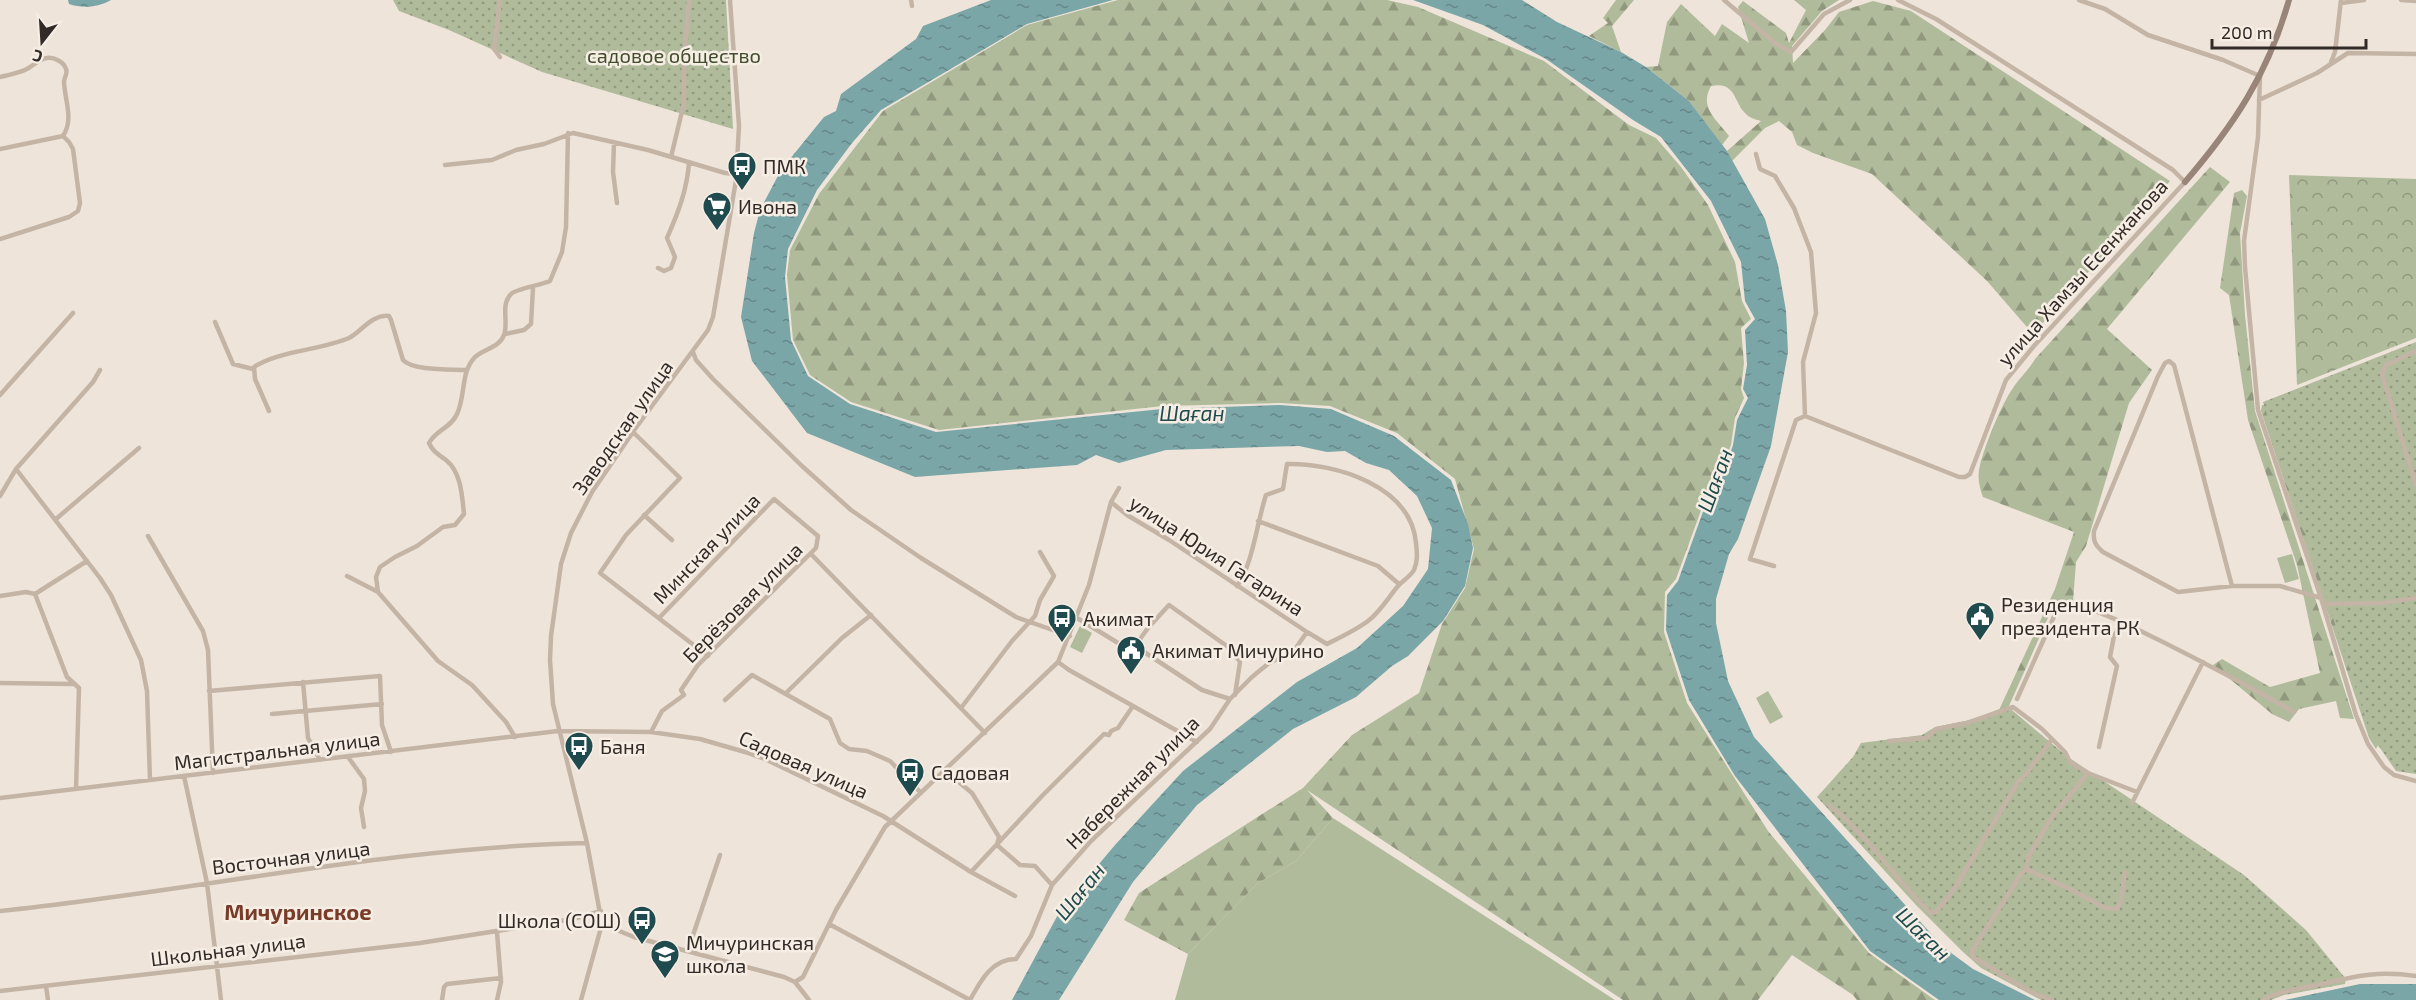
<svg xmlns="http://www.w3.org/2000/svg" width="2416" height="1000" font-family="'Exo 2',sans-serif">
<defs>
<pattern id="forest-firs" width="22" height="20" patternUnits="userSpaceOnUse" patternTransform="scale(1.5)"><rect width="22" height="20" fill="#b0bb9b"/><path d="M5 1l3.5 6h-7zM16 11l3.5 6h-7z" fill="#90987e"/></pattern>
<pattern id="park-crowns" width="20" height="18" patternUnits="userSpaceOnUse" patternTransform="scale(1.5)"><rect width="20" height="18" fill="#b0bb9b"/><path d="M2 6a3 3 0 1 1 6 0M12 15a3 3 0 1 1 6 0" fill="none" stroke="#90987e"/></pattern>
<pattern id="garden-dots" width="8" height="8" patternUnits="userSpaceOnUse" patternTransform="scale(1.5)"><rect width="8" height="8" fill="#b0bb9b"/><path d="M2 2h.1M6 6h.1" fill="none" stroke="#90987e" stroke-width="1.8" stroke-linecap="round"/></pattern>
<pattern id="water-ripples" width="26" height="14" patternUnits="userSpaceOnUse" patternTransform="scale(1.5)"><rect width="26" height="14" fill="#7ba6a8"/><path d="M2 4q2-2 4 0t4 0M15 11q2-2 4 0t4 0" fill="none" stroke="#658789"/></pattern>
</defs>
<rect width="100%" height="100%" fill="#eee4d9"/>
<path fill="#b0bb9b" d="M2292,554L2299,579L2285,583L2277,558Z
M1080,626L1092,633L1082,653L1070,647Z
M1768,691L1783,717L1770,724L1756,698Z
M1333,818L1615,1000H1175L1188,954L1258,883L1296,861Z"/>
<path fill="url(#forest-firs)" d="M1118,0H1387L1418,7L1544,61L1629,125L1656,138L1681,167L1708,205L1735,262L1742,301L1751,319L1741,328L1744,363L1741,389L1744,398L1735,418L1731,445L1719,476L1717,490L1703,505L1676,579L1665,592L1664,632L1687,703L1768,831L1869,953L1935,1000H1857L1853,995L1792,955L1758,1000H1623L1307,790L1333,818L1296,861L1258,883L1188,954L1124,920L1139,893L1303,788L1352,735L1419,693L1442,624L1465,588L1474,549L1455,479L1397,433L1330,406L1280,403L1163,406L939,430L851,402L810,375L793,340L787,275L790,250L819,194L883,111L1027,25Z
M1616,0H1634L1612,26L1621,52L1589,36L1608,23L1603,18Z
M1794,0H1839L1822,11L1792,46L1793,63L1825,30L1839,12L1873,1L1911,11L2170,181L2033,334L1987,281L1872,174L1813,153L1797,145L1792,132L1779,121L1765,128L1732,161L1727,151L1761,121C1757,120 1750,118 1747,115C1733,103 1737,81 1711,86C1699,107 1716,119 1729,136L1722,145L1689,101L1646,67L1658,66L1667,22L1681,4L1715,36L1722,24L1749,43L1738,7L1743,1L1786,33L1789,43L1806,10Z
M2210,167L2230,182L2107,329L2152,370L2129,403L2086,546L2076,562L2073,602H2055L2009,706L1994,714L1999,710L2055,589L2074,532L1983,497C1979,487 1977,476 1980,465C1985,445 2001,405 2013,388C2020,377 2029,370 2035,359Z
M2242,190L2247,196L2240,233L2245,315L2255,411L2354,719L2340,718L2336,701L2299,709L2289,722L2272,714L2213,665L2222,659L2270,687L2320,673L2297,565L2248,420L2229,295L2220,288L2234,193Z
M2262,405H2266L2379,743L2376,749L2369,738L2261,411Z"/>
<path fill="url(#park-crowns)" d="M2289,175L2416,179V338L2297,385Z"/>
<path fill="url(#garden-dots)" d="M393,0H726L733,129L542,72L449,30L399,11Z
M2416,342V774L2396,771L2371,735L2263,402Z
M2007,706L2068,757L2244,875L2306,930L2346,979L2345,984L2284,995L2271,1000H2041L1981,968L1962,951L1916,905L1817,797L1853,757L1861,743L1922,735L1935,727L1975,719Z"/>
<path fill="url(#water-ripples)" d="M68,0H111C99,7 83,9 69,4Z
M991,0H1113L1027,24L881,110L852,143L817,190L788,249L785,277L791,340L808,376L850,404L936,432L1162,409L1280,405L1331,409L1394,436L1451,480L1468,524L1473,548L1465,586L1443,621L1408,656L1392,666L1356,697L1293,729L1197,805L1133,882L1059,1000H1012L1061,909L1115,845L1183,771L1297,682L1357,648L1403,606L1428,569L1432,528L1417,496L1389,470L1366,463L1345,451L1327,452L1299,446L1166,450L1119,463L1096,455L1077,465L915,477L807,433L752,361L741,317L754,233L760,210L781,170L824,117L836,111L841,94L916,39L923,26Z
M1413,0H1522L1557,22L1621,52L1646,67L1689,101L1727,151L1741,176L1765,219L1778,265L1786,311L1788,352L1771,446L1738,539L1729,554L1716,599V623L1728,681L1754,737L1943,947L1973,969L2035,1000H1939L1870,951L1735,776L1689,700L1666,630L1667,595L1678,581L1705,506L1717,495L1723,486L1722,477L1733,445L1737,420L1748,398L1743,389L1747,365L1745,330L1755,319L1745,301L1741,262L1711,201L1661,137L1633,120L1546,59L1483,25Z
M2360,984H2416V1000H2285Z"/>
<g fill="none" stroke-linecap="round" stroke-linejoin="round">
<path stroke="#c4b4a6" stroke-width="4.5" d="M911,0L912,6
M1724,0L1776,44L1791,52L1824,14L1850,0
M2079,0L2105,9L2148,35L2223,60L2260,76L2258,137L2244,241L2245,267L2258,410L2321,598L2356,715L2368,744L2384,767L2394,775L2416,781
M2401,0L2416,1
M2341,3L2364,0
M500,57L494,49L500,0
M2331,62L2335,52L2341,0
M0,77C9,75 19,73 27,69C34,65 39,59 47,58C54,57 64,62 66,69C68,74 64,77 64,82C65,102 74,119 63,136
M2259,100L2317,73L2348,53L2416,54
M614,142L613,172L617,203
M0,149L63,136L69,142L73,149L80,203L78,211L69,217L0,239
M1756,154L1760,169L1775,176L1794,208L1811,252L1816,313L1803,362L1805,416
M671,157L684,103V61L689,0
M445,165L492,160L516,150L544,144L573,133L648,150L725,173L737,174
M658,268L664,271L671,268L675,257L667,238C678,213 687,190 689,163
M215,322L233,364L253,369
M505,334L524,330L531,324L533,288
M2416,351L2386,365L2382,374L2416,485
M693,352L696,360L713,379L802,466L851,510L921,558L1016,617L1070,636
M0,395L73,313
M269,411L255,379L254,367C278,351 321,350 349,338C362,331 372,314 389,316L391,320L403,360C413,371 451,369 466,370
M633,432L680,478L626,535L600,573L708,656
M16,469L100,578L111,595L141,660L147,691L150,780
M0,496L16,469L93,382L100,370
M1111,502L1127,515L1169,540L1307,632
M644,515L672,540
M56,519L139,448
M1258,521L1378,566L1399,584
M148,536L203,631L208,650L213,773
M811,554L985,733
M1774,566L1750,559L1796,420L1805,416L1959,477H1965L1970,474L2006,380L2034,346L2185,182L2173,170L1936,19L1898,0
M347,576L378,592L438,661L472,685L506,722L515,737
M2232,586L2174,365L2169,361L2165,363L2158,376L2094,531C2093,541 2095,545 2103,552L2178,592L2232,586H2280L2321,598
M378,592L376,577L380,567L395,557L417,546L443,527L455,525L464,514C462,495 461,472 446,460C438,454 433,452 429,443C436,430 451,428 457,414C466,395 460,373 475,357C484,349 500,347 504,335C509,322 500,305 511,294C515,289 541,285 550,281L562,252L566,227L568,133
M35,594L87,561
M0,596L26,592L35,594L67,677L79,688L76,789
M2323,604L2382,603L2416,598
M1077,618L1128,649L1135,646L1202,690L1230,699
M1135,646L1148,628L1169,605L1231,649L1240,662L1235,695
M1058,662L1069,670L1197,742
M303,682L308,738L320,760
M0,683L73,684
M209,691L380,676L382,725L391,752
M786,693L842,638L871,615
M2017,699L2061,601C2095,608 2128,625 2159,640C2205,663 2250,687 2294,712
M725,700L752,675L830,719L840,743L849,749L867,751L890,761L921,793
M961,708L1012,641L1035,616L1040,600L1054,576L1040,552
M272,714L382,704
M651,732L662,711L684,695L681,690L698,665L816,548L818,536L774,499L659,618
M1889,741L1926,738L1937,729L1967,723L2013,707L2042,729L2065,752L2070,762L2088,773L2137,792
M2099,747L2117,666L2110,657L2114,636L2122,622
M348,757L364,779L365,791L361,808L364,827
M948,768L960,783L972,793L999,837L997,845L1020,865L1035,866L1052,885
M184,776L207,883L221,1000
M0,798L558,731L651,732L700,739L745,752L765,759L883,816L971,872L1015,896
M2132,803L2203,662
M1829,805C1868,835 1895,880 1931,913L1936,912L1953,891L2018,782L2027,773L2052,739
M2026,869L2029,856L2052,817L2088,773
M971,872L1042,796L1104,734L1109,735L1111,731L1118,728L1133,706
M0,911C196,891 389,847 587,843
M602,924L634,937L784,977L795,982L809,1000
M829,924L970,1000
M688,950L720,855
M795,982L803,977L836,910L885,827L1058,662L1089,585L1111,502L1119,488
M46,986L48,1000
M0,991L420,943L573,919L601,911
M442,1000L444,987L447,984L501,978
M497,1000L501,982L497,932
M581,1000L602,924L587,843L553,704L550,660L551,636L561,564L571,533L592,492L635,429L708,330L713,317L736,180L739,126L730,0
M970,1000C981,980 992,959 1016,959L1031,936L1052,885L1091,841L1210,729L1230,699L1252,677L1269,663L1293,652L1307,632L1327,644C1341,637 1356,630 1368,621C1380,612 1388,598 1398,586C1402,581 1410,577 1414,570C1418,561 1417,553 1416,543C1411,486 1336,463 1287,464L1283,489L1266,495C1257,522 1253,564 1237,586
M2052,1000L2031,992L1973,957L1972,951L2021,874L2026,869L2072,890L2105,908L2117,909L2121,901L2125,872
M2263,1000C2278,991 2297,989 2313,986C2353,977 2374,970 2416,976"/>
<path stroke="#988478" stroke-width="6" d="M2185,182C2234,125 2268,74 2289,0"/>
</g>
<defs>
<g id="bus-pin" transform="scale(1.5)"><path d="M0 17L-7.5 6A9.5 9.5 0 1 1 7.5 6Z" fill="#204b4e" stroke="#f6eee4"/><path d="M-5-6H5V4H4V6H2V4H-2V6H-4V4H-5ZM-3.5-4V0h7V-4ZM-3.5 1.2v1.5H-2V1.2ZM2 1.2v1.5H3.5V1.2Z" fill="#fff"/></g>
<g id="supermarket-pin" transform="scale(1.5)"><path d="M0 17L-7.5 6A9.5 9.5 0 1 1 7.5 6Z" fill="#204b4e" stroke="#f6eee4"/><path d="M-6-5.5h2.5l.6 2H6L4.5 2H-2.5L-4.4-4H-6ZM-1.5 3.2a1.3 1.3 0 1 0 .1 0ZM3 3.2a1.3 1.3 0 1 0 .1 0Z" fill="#fff"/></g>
<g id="civic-pin" transform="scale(1.5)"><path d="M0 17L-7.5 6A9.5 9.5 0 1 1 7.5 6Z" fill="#204b4e" stroke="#f6eee4"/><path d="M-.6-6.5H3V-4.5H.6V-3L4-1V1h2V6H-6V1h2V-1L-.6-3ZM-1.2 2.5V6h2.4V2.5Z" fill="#fff"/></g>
<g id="school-pin" transform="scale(1.5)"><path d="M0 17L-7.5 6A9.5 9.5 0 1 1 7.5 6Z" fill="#204b4e" stroke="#f6eee4"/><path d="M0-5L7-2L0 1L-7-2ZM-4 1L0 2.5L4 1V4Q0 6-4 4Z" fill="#fff"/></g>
</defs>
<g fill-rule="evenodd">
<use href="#bus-pin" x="742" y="166"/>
<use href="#supermarket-pin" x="717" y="206"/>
<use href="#civic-pin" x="1980" y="616"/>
<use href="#bus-pin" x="1062" y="618"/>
<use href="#civic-pin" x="1131" y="650"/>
<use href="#bus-pin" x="579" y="746"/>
<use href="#bus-pin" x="910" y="772"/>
<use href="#bus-pin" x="642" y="920"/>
<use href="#school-pin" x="665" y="954"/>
</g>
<g text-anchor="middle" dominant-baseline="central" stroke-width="5" stroke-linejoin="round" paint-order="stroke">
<g font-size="20" fill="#414d2d" stroke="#f6eee4">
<text x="674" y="55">садовое общество</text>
</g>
<g font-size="20" fill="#322a26" stroke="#f6eee4" text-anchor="start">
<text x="763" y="166">ПМК</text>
<text x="738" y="206">Ивона</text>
<text x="2001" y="604">Резиденция<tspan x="2001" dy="23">президента РК</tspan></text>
<text x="1083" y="618">Акимат</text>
<text x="1152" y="650">Акимат Мичурино</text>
<text x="600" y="746">Баня</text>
<text x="931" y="772">Садовая</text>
<text x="621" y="920" text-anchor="end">Школа (СОШ)</text>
<text x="686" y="942">Мичуринская<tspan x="686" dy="23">школа</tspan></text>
</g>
<g font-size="20" fill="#322a26" stroke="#f6eee4">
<text transform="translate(2082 272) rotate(-48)">улица Хамзы Есенжанова</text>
<text transform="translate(622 427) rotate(-55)">Заводская улица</text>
<text transform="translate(706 548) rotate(-46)">Минская улица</text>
<text transform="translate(1217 555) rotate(33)">улица Юрия Гагарина</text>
<text transform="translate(742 602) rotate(-45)">Берёзовая улица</text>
<text transform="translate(277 750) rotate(-7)">Магистральная улица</text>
<text transform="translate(804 764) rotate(24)">Садовая улица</text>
<text transform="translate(1132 782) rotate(-45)">Набережная улица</text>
<text transform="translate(291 857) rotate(-7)">Восточная улица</text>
<text transform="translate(228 949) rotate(-7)">Школьная улица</text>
</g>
<g font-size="21" font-style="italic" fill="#204b4e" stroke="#f6eee4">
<text x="1192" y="412">Шаған</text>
<text transform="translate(1714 480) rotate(-70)">Шаған</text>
<text transform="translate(1079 891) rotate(-51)">Шаған</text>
<text transform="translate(1924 933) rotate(44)">Шаған</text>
</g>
<g font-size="22" font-weight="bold" fill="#783c28" stroke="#f6eee4">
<text x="298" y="911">Мичуринское</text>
</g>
</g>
<g transform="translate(42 42) rotate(197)" stroke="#f6eee4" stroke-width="4.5" paint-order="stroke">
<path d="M0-4.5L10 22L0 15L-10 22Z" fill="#322a26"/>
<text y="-9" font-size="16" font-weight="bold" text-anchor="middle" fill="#322a26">С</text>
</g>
<path d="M2212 39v9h154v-9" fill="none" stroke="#322a26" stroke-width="3"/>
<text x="2221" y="39" font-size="18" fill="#322a26" stroke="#f6eee4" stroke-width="4.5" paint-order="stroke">200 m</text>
</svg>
